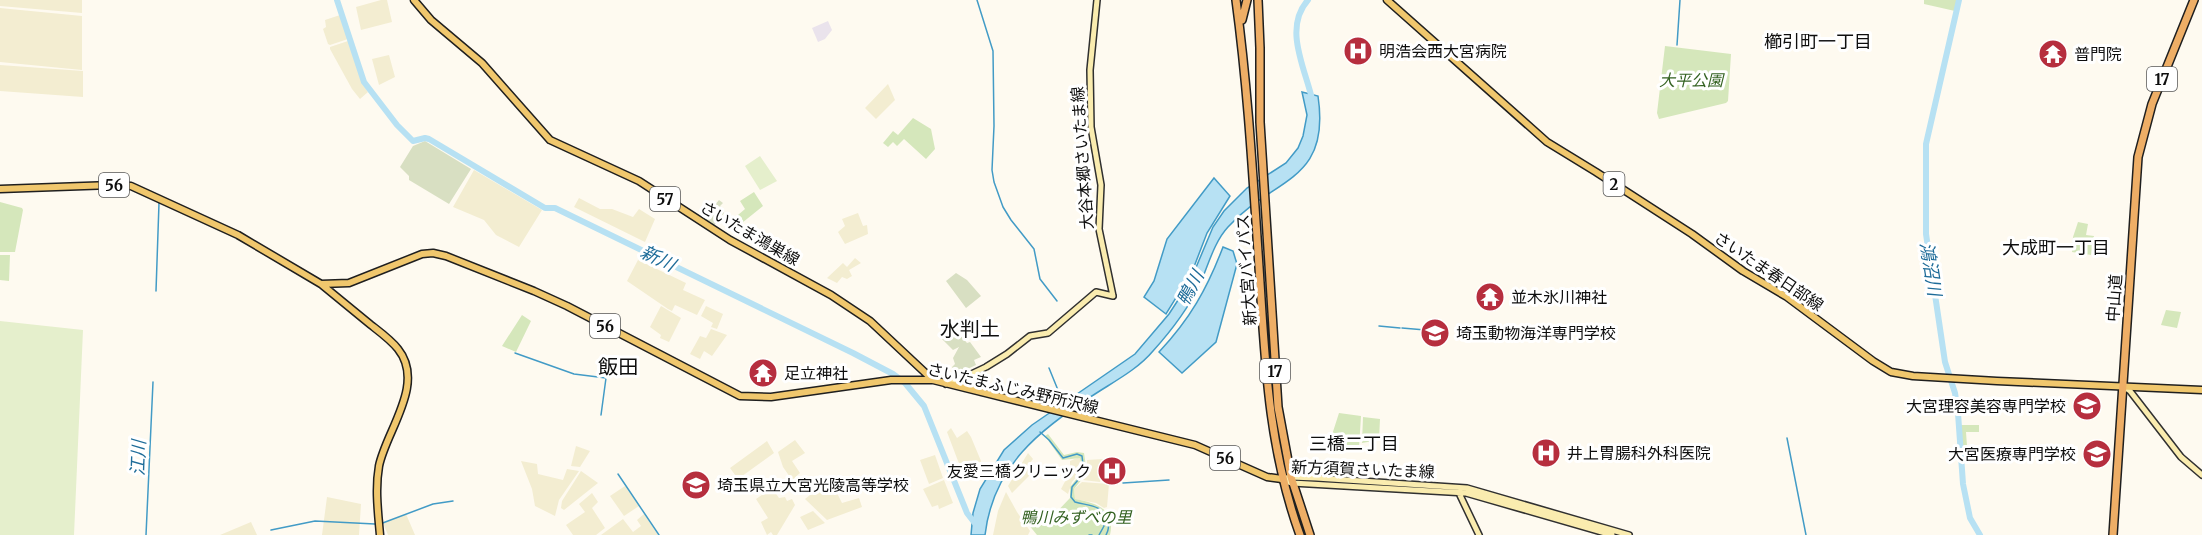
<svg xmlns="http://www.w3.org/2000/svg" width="2202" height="535" font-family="Merriweather,'Noto Sans JP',serif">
<rect width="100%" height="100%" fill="#fefaf0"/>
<path fill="#eae3ec" d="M828,21L832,30L825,39L818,42L812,28Z"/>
<path fill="#f3edd1" d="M0,0H82V13L0,6Z
M381,0H387L392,22L361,30L356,7Z
M0,8L82,16V70L0,62Z
M340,15L348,39L330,45L328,44L323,29L326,27L325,20Z
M348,41L363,84L368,92L360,99L352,89L330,49V47Z
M389,55L395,77L379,85L372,59Z
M0,65L83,71V97L0,91Z
M888,84L895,100L876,119L865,108Z
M474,170L542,210L519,247L496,235L484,220L453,207Z
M579,198L600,209H612L633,217L639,209L655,219L645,242L574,207Z
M858,213L863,226L867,225L868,234L845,244L838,232L845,226L842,219Z
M855,258L861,263L849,270L852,276L847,279L842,277L837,283L827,278L843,263L847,267Z
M638,260L686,283L683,290L705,300L697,315L675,305L672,311L668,309L627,281Z
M661,306L681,318L669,342L660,338L661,335L650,327Z
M706,306L723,314L717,329L711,327L713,323L701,316Z
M711,329L727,335L712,356L704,351L700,359L690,354L700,336L706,338Z
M951,428L957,438L967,431L971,437L981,461L978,467L981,470L977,477L964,476L960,466L969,462L959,463L958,461L947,432Z
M795,440L805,453L792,461L800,473L792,480L783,467L778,452Z
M767,441L774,453L738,479L730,468Z
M576,446L590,451L580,467L571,466Z
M1028,453L1033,459L1030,463L1035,470L1012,493L1008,486Z
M935,455L943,478L929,484L920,460Z
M1077,458H1080L1081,472L1072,482L1068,494L1061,489L1070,472V461Z
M1103,459L1100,482L1083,480L1087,473V460Z
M521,461L537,464L538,474L563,480L567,469L579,471L559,500L555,516L535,506L532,489Z
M581,471L598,483L564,510L561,508L562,501Z
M830,479L842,503L859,498L862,507L827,520L805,499Z
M944,480L953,503L939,509L938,505L932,507L923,489Z
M1082,482L1109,484L1107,507L1104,508L1096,503L1075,499L1074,489Z
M625,486L639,506L624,516L610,496Z
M772,488L779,498L785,497L787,501L792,499L795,505L777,535H773L771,532L767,535L761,522L768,518L756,499Z
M1006,492L1017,512L1030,531L1028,535H993L998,511Z
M592,493L598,502L592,508L605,528L596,535H573L566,525L585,512L579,504Z
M327,497L361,504L359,535H322Z
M813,511L825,523L808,530L800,517Z
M406,514L415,535H388L383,523Z
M644,514L658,535H601L623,519L633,532L641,526L637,520Z
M251,522L257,535H220Z"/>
<path fill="#d5e7bb" d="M1924,0H1958L1955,11L1924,4Z
M1665,46L1731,54L1728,101L1726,103L1659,119L1657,113Z
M913,118L931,129L935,149L926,159L904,139L897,146L893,142L888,147L883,143L893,131L898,135Z
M754,192L763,206L737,227L731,221L745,209L740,201Z
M0,202L22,208L23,210L15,252H0Z
M2078,222L2088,224L2086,235L2094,236L2091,255L2072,252L2073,237Z
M0,255H10L9,281L0,280Z
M2166,310L2181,312L2177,328L2161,325Z
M522,315L531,321L516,352L502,346Z
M1339,413L1361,416L1359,448L1343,447L1330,441Z
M1363,417L1380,419L1379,440L1362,443Z
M1959,425H1979V432H1966L1967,446H1961Z
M1048,434L1064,455L1077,452L1084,453L1087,473L1074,489L1075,499C1095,503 1116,508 1110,535H1037L1024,519L1026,516L1041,513L1051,518L1070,498V487L1082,472L1080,458L1062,460L1045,436Z"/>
<path fill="#d8dfc2" d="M425,141L471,169L449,204L409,180V176L400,167L413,146Z
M719,200L723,203L720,206L724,213L713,227L702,220Z
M956,273L967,280L981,296L966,308L946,281Z
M953,327L967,343L970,342L981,357L974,360L976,365L955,375L952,367L955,364L953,358L959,347L953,350L941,338Z"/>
<path fill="#e5efcc" d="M760,156L777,181L760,190L745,166Z
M0,321L83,330L74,535H0Z"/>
<path fill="#b7e1f3" stroke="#429bc6" stroke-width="1.5" d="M1302,92L1318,96C1331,183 1273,177 1228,227C1214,242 1208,266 1200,284C1188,309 1172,330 1153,351C1138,369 1115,381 1095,394C1040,429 993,466 985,535H971L973,513L980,489L1004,450L1032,425L1135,354L1169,314L1182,294L1192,277L1213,227L1224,211L1247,188L1286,163L1298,148L1303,136L1307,115Z
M1214,178L1230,196L1207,233L1192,272L1166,314L1144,297L1154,281L1167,239Z
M1223,247L1233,251L1237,264L1216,342L1182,373L1159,352C1190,319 1207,289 1223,247Z"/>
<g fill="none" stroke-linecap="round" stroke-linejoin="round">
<path stroke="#429bc6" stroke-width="1.5" d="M977,0L993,51L994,126L992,170L994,182L1003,207L1011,220L1034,249L1040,279L1057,301
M1677,45L1680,0
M156,291L159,203
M1379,326L1400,328
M1402,328L1437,331
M515,353L574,374L606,378L601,415
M1049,368L1060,395L1065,402
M1040,432L1049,440L1063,458L1077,454L1082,456L1084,473L1072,487L1071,497L1075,502C1088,506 1103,504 1107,521C1109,527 1109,529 1106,535
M1787,438L1806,535
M618,474L659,535
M1123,483L1169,480
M1099,512L1104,526L1099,535
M380,524L433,504L453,501
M271,530L315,521L375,524
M146,535L153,382
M1089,535H1092"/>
<path stroke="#b7e1f3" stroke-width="6" d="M337,0L364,82L397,125L413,141L425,138L429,139L545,208H555L853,353L893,374L905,383L924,406L967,513L977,526
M1308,0C1283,28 1305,68 1312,99
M1959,0L1926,144V234L1945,362L1955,393L1958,413L1963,484L1970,518L1980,535"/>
<g stroke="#303030" stroke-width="8">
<path id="secondary" d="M1097,0L1090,70L1091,127L1101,185L1099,229L1113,296
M946,384L967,376L986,367L1007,354L1030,336L1048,333L1096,292L1113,296
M2124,387L2130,391L2181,457L2202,475
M1282,479L1291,477L1316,478L1467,488L1629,535
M1282,480L1292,483L1466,493L1612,535
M1458,491L1479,535"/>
</g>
<g stroke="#1f1f1f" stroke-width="9">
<path id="primary" d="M414,0L431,20L482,63L550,140L639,181L730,240L831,295L870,321L933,380
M1387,0L1547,142L1596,172L1692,234L1743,271L1787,297L1873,361L1891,372L1913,376L1997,381L2202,390
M0,189L112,185L131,186L238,235L321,284L349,283L422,254L433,253L446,256L534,291L567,306L740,396L771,397L891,380H933L1195,445L1267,477L1282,479
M321,284C338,298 354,311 371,325C380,332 391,340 398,349C426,384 386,431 379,466C375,489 378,512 380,535"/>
</g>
<g stroke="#1f1f1f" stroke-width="10">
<path id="trunk" d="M1236,0C1248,89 1253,178 1259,267C1265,359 1268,447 1300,535
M1258,0L1260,48V122L1278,407L1291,477L1310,535
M1242,20L1247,0
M2113,535L2138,157L2152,104L2194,0"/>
</g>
<use href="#secondary" stroke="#faecaf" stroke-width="5"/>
<use href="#primary" stroke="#f0c76d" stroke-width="6"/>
<use href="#trunk" stroke="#eeae66" stroke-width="7"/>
</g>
<defs>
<g id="hospital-disc" transform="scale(1.5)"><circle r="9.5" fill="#b62e3e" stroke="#fff"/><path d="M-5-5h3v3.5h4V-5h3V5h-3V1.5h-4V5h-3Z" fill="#fff"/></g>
<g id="temple-disc" transform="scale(1.5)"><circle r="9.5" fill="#b62e3e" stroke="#fff"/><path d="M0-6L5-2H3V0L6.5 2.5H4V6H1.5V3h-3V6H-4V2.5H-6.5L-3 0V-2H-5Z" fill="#fff"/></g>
<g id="university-disc" transform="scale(1.5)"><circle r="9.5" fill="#b62e3e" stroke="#fff"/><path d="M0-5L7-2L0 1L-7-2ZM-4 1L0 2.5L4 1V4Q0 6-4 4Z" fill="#fff"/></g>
<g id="school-disc" transform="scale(1.5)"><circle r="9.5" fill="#b62e3e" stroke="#fff"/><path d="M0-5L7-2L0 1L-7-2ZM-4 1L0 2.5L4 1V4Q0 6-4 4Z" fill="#fff"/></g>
</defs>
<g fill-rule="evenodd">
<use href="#hospital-disc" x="1358" y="51"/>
<use href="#temple-disc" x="2053" y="54"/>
<use href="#temple-disc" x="1490" y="297"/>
<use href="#university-disc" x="1435" y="333"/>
<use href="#temple-disc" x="763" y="373"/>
<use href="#university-disc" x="2087" y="406"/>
<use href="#hospital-disc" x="1546" y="453"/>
<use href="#university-disc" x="2097" y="454"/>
<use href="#hospital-disc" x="1112" y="471"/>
<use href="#school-disc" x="696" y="485"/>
</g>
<g text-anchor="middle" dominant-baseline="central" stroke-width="6" stroke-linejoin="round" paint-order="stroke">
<g fill="#fff" stroke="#565656" stroke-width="1.5">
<rect x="2147" y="67" width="30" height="24" rx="4.5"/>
<rect x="1603.5" y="172" width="21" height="24" rx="4.5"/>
<rect x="99" y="173" width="30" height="24" rx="4.5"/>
<rect x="650" y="187" width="30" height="24" rx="4.5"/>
<rect x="590" y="314" width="30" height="24" rx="4.5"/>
<rect x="1260" y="359" width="30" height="24" rx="4.5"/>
<rect x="1210" y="446" width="30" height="24" rx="4.5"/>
</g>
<g font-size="15" font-weight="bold" fill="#0e0e0e">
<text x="2162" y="79">17</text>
<text x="1614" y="184">2</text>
<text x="114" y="185">56</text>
<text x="665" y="199">57</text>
<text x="605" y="326">56</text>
<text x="1275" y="371">17</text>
<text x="1225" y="458">56</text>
</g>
<g font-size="16" fill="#0e0e0e" stroke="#fff" text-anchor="start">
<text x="1379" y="51">明浩会西大宮病院</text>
<text x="2074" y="54">普門院</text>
<text x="1511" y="297">並木氷川神社</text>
<text x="1456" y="333">埼玉動物海洋専門学校</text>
<text x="784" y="373">足立神社</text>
<text x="2066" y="406" text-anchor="end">大宮理容美容専門学校</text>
<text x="1567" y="453">井上胃腸科外科医院</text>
<text x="2076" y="454" text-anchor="end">大宮医療専門学校</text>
<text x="1091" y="471" text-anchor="end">友愛三橋クリニック</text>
<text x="717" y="485">埼玉県立大宮光陵高等学校</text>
</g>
<g font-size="16" font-style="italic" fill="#346222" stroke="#fff">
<text x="1691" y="80">大平公園</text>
<text x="1076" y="517">鴨川みずべの里</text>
</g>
<g font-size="16" fill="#0e0e0e" stroke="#fff">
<text transform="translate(1082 158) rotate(-94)">大谷本郷さいたま線</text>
<text transform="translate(750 233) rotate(30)">さいたま鴻巣線</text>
<text transform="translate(1246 270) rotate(-94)">新大宮バイパス</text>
<text transform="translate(1769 271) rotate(34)">さいたま春日部線</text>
<text transform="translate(2114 298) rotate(-86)">中山道</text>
<text transform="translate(1013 388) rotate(13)">さいたまふじみ野所沢線</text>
<text transform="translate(1363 469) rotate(2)">新方須賀さいたま線</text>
</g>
<g font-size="18" fill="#0e0e0e" stroke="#fff">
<text x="1818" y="41">櫛引町一丁目</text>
<text x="2056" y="247">大成町一丁目</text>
<text x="1354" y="443">三橋二丁目</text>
</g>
<g font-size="18" font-style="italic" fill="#1e6c99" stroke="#fff">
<text transform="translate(658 258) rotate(26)">新川</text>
<text transform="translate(1931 269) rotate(81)">鴻沼川</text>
<text transform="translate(1190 288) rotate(-62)">鴨川</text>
<text transform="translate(138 458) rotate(-88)">江川</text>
</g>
<g font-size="20" fill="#0e0e0e" stroke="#fff">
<text x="970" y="328">水判土</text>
<text x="618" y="366">飯田</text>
</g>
</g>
</svg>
